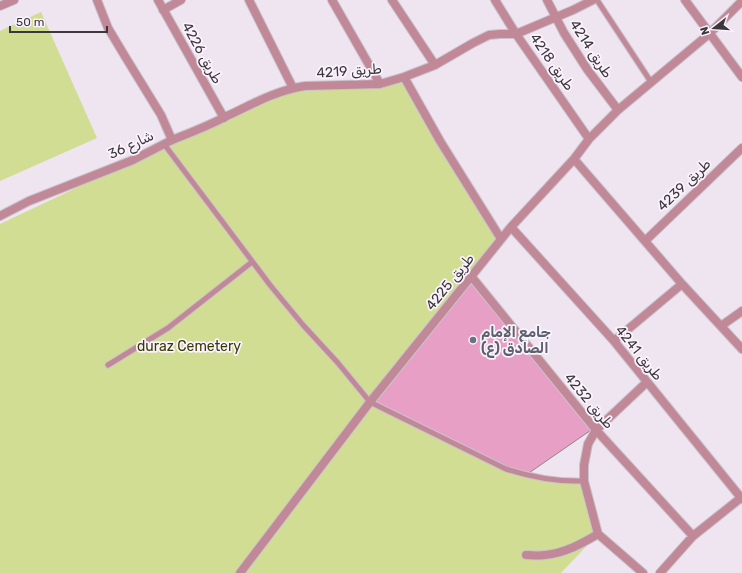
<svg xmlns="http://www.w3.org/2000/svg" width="742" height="573" font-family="Rubik,'Noto Sans Arabic',sans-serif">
<rect width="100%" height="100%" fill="#eee5f0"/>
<path fill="#d1dd93" d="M41,12L97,138L0,181V31Z
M404,77L501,239L370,402L453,443L526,475L584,481L598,534L561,573H0V224L224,118L293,88Z"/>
<path fill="#e89fc5" stroke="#91858b" d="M471,276L594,428L526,475L374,404Z"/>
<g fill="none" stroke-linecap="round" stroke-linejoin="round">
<g stroke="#cac2cc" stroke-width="7">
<path id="service" d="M597,0L651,82
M164,144L270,285L303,325L338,363L370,402L506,469C531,477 557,482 584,481
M108,365L168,328L252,262"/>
</g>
<g stroke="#cac2cc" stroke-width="10">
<path id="minor" d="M158,0L224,118
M249,0L293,88
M332,0L380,84
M392,0L435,65
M495,0L516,34L589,139
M547,0L564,33L587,69L618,110
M685,0L742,77
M0,6L14,0
M163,10L181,0
M404,77L440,141L501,239
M172,140C190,133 208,126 225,117C253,104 274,91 305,86L380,84L404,77L435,65L473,43L489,35L500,34H516L573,10L593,0
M574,159L682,284L742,349
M511,227L614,341L742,499
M645,241L742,148
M471,276L596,430L693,536
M721,326L742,311
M614,341L682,284
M526,555C532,555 539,556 545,555C565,553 581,544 598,534
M240,573L370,402L511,227L574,159L589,139L618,110L709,34L742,1
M643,573L598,534L584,481V465L588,444L596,430L647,382
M660,573L693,536L742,497"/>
</g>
<g stroke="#cac2cc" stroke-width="10">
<path id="tertiary" d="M0,216L29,201L133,160L172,140L161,115L126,58L108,28L97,0"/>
</g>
<use href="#service" stroke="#c18997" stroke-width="5"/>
<use href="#minor" stroke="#c18997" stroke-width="8"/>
<use href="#tertiary" stroke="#c18997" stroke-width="8"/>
</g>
<circle fill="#6b7280" stroke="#fbf2fd" stroke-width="1.5" cx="473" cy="340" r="4"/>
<g text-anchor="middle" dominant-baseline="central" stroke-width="3.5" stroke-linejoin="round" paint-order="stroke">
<g font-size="14" fill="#3b383c" stroke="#fbf2fd">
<text transform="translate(591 49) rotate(57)">طريق 4214</text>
<text transform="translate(202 53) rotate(61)">طريق 4226</text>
<text transform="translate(552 62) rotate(55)">طريق 4218</text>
<text transform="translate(349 71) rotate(-4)">طريق 4219</text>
<text transform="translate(131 145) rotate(-25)">شارع 36</text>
<text transform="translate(684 185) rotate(-44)">طريق 4239</text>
<text transform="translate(450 282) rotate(-51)">طريق 4225</text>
<text transform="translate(639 353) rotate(51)">طريق 4241</text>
<text transform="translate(589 401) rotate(50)">طريق 4232</text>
</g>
<g font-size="14" font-weight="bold" fill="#5b616d" stroke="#fbf2fd" text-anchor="start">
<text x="481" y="332">جامع الإمام<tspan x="481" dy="16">الصادق (ع)</tspan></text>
</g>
<g font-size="14" fill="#353b00" stroke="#fbf2fd">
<text x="189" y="346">duraz Cemetery</text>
</g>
</g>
<g transform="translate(714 28) rotate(253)" stroke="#fbf2fd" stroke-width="3" paint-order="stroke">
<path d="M0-3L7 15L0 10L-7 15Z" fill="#3b383c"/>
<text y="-6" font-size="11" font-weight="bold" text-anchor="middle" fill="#3b383c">N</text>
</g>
<path d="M10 26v6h97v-6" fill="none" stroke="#3b383c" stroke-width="2"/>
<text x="16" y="26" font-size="12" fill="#3b383c" stroke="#fbf2fd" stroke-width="3" paint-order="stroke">50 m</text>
</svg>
